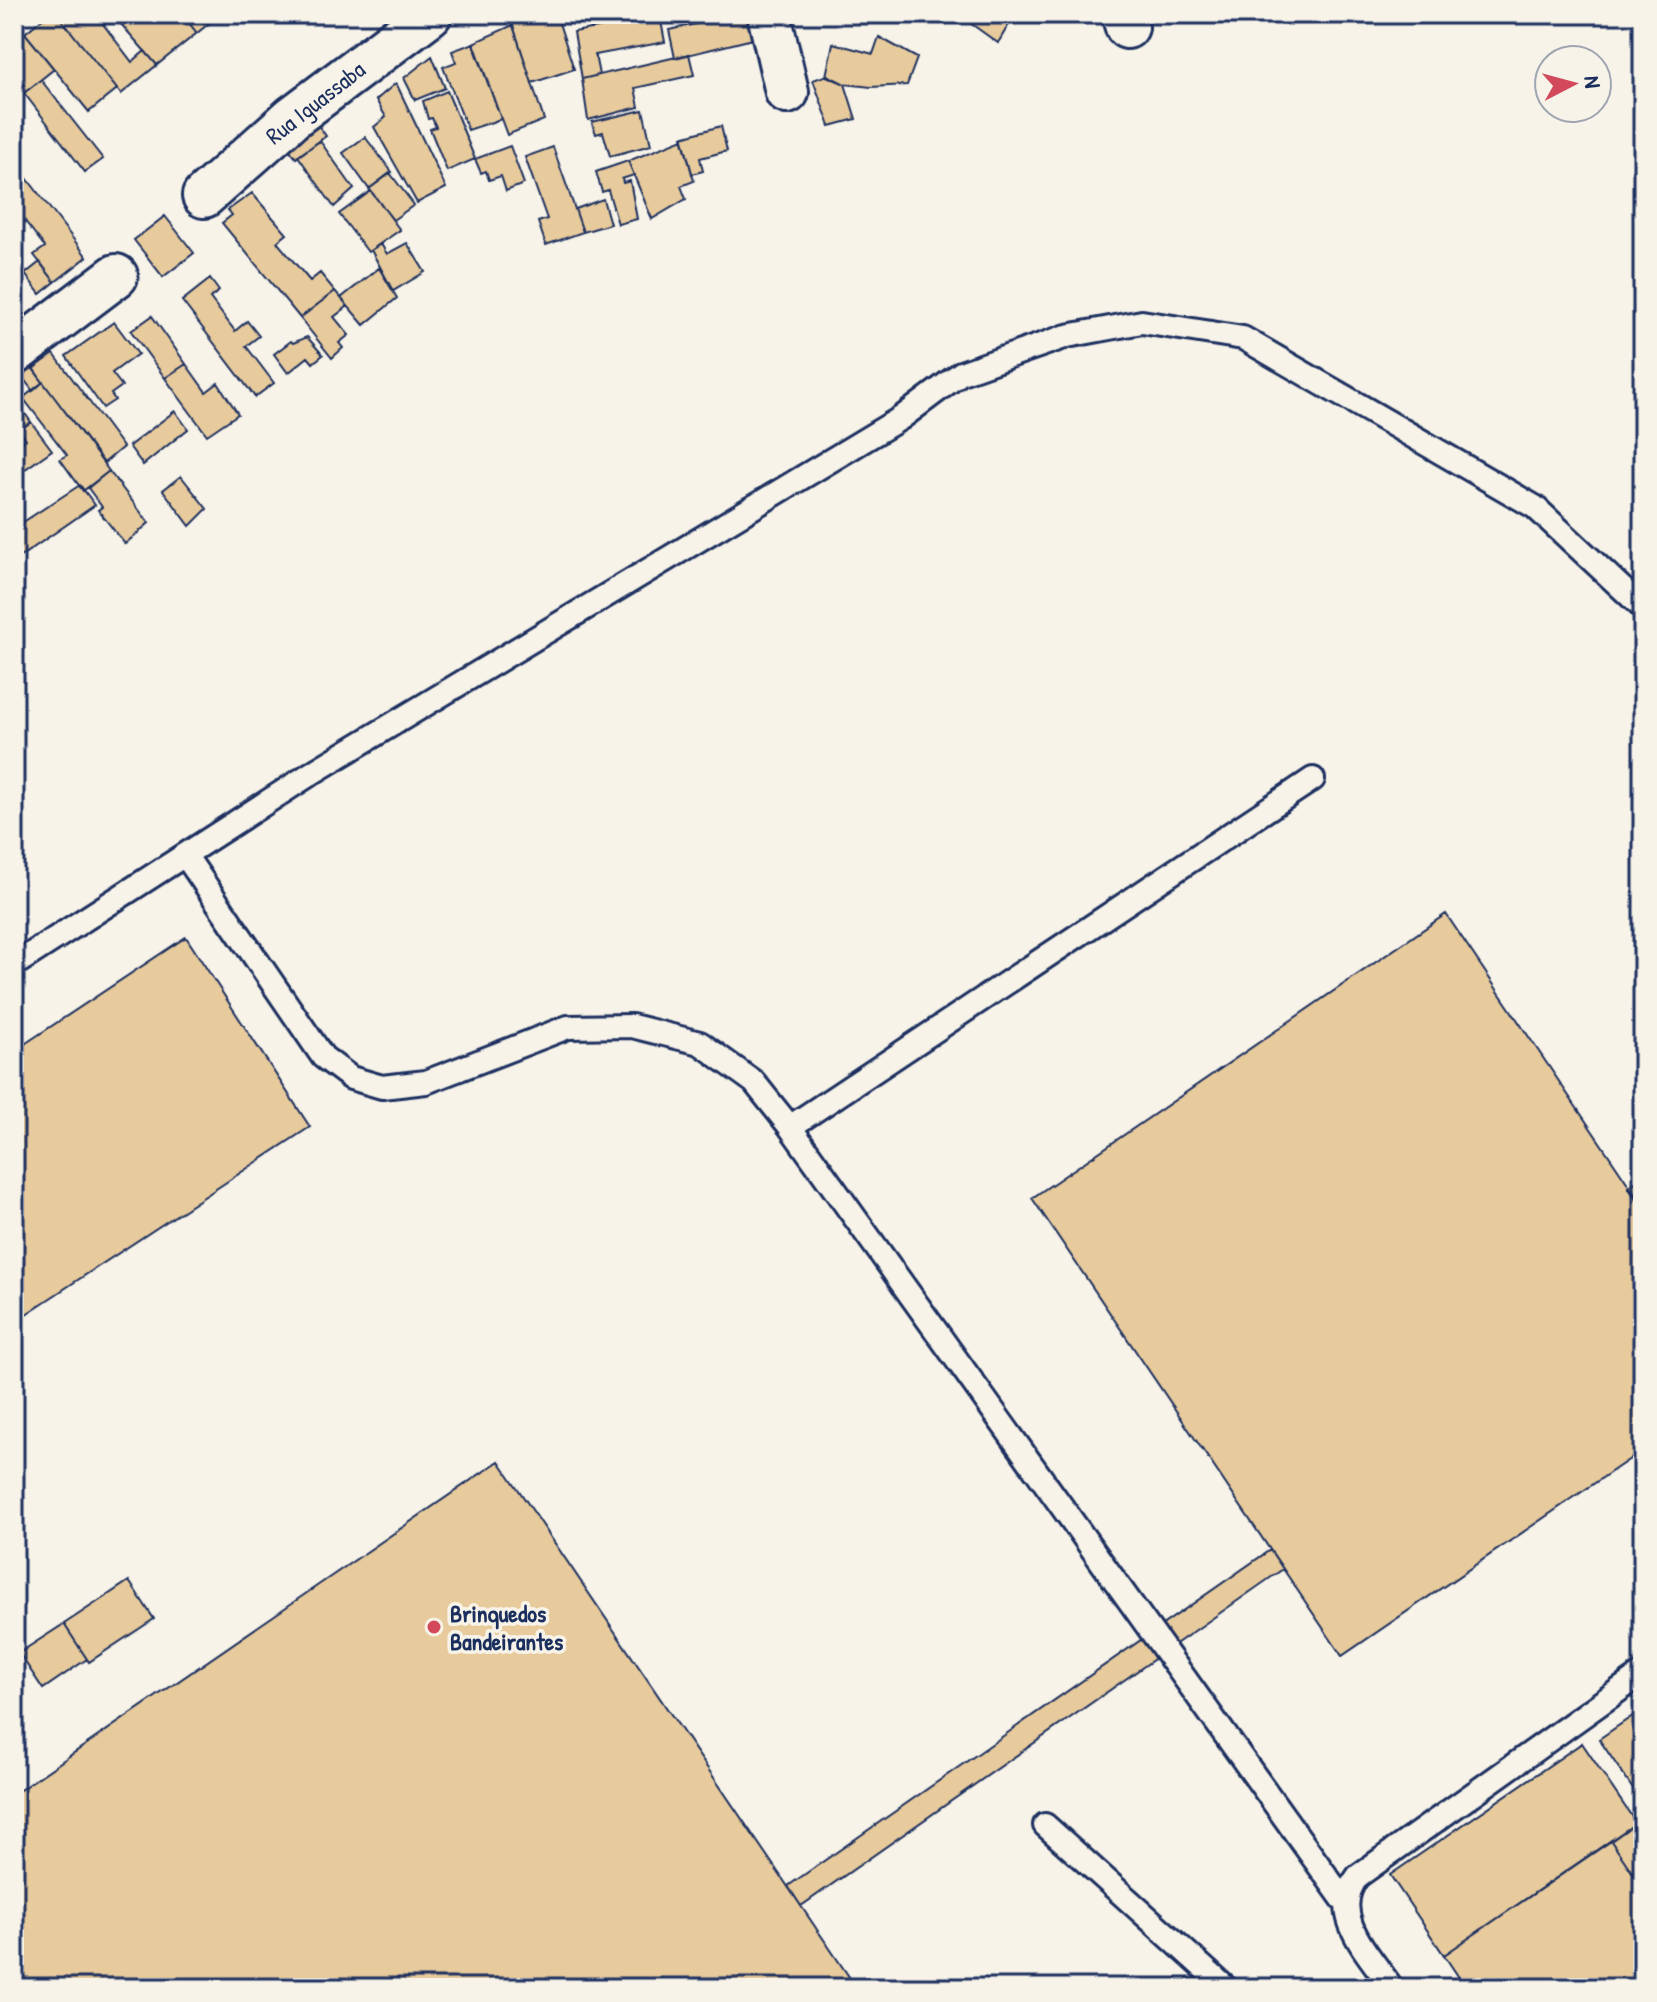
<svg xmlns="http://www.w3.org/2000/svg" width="1657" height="2002" font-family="'Patrick Hand',sans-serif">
<rect width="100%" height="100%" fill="#f7f3e8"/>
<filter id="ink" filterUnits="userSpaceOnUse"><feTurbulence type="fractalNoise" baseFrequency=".0125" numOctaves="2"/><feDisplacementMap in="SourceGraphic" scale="16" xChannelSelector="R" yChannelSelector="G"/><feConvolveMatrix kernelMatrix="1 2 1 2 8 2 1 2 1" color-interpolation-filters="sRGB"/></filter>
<g filter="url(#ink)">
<path fill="#e8cb9c" stroke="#1b2f5e" stroke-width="2" d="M48,14H57L117,89L89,112L25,33Z
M57,14H100L97,16L132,62L145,51L157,65L121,94Z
M182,14L197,33L157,65L113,15Z
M182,14H221L197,33Z
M530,14H556L574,69L532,83L511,20Z
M588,14H643L644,19L592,29Z
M740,14H747L753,39L675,58L669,30Z
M974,14H1015L998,43L970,23Z
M660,16L665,42L595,55L599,75L582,79L574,32Z
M513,25L544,120L507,135L473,43Z
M25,33L54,69L24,93L14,80V41Z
M879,37L917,58L907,85L871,87L845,84L826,76L833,43L873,54Z
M474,43L501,119L468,130L443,67L456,62L452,51Z
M689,54L694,75L635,88L639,107L588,120L582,79Z
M432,56L445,88L415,100L404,78Z
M827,75L845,84L856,119L830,126L813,80Z
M41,80L103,159L85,172L24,93Z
M396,83L446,188L417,203L374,127L386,117L376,100Z
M447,91L475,159L447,171L430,129L436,127L432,118L428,119L423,101Z
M643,110L651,145L610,156L603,132L596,134L592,122Z
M310,114L326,136L296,158L280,137Z
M721,126L727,151L700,158L703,171L692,174L682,137Z
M365,137L392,172L369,189L343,153Z
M683,139L694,181L681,186L686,199L652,219L628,161Z
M320,141L354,189L334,207L298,156Z
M510,146L524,184L506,191L501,176L489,180L486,171L481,173L475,159Z
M553,147L583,232L546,245L538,222L547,219L525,157Z
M628,161L634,175L622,179L623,183L630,181L637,219L618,224L608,190L602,192L596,172Z
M23,173L87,257L55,282L34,255L45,247L21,216L14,221V181Z
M390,173L414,205L393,220L369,189Z
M371,191L400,230L368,252L339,214Z
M252,193L287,234L277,242L310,281L320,273L335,291L300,318L222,223L232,215L228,210Z
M603,199L610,224L583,232L575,209Z
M165,216L194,253L163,277L134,240Z
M407,243L425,272L393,291L371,250L381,244L387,254Z
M40,262L55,282L40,294L25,274Z
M379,268L397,298L364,325L341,298Z
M210,279L219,291L210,298L235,331L247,321L259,336L246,346L274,383L255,397L182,301Z
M335,291L348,306L334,317L349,335L339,343L343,348L332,358L300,318Z
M152,316L186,364L165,378L131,331Z
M114,322L138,354L112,373L122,386L111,394L115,400L103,408L66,356Z
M307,337L323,355L313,363L308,357L288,373L274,354L291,341L293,343Z
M54,354L123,447L104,463L33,369Z
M30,364L43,382L33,391L19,373Z
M186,364L206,392L218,383L238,414L207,435L165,378Z
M43,382L109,471L83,491L60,459L67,455L23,398Z
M175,411L188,429L143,465L129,446Z
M24,412L31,422L14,434V419Z
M31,422L52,450L14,477V448L26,439L19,430Z
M109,471L149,523L125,544L98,510L102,507L88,488Z
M181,476L207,509L190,526L163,490Z
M80,485L95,505L14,561V528Z
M1446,914L1643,1206V1450L1342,1656L1032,1198Z
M186,937L310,1127L14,1322V1051Z
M1643,1177V1209L1628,1187Z
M499,1461L856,1987L14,1988V1794Z
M1270,1550L1283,1569L801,1906L788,1886Z
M129,1581L154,1619L89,1662L64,1624Z
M64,1624L87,1659L43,1689L19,1653Z
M14,1692L24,1707L14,1714Z
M1643,1709V1804L1599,1739Z
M1582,1743L1636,1823L1444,1955L1390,1875Z
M1636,1823L1643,1833V1888L1611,1841Z
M1611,1841L1643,1888V1988H1466L1444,1955Z"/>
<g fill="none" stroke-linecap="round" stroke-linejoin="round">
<g stroke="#1b2f5e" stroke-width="28">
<path id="service" d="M185,855L323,1057L351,1078L382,1087L426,1082L568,1027L632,1026L700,1043L754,1082L790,1127L1345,1902
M14,965L315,771L901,418L961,373L1067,336L1142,322L1243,338L1535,507L1643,608
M790,1127L1313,779
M1045,1825L1226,1988
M1392,1988C1370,1955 1327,1915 1358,1876L1643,1673"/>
</g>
<g stroke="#1b2f5e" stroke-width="48">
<path id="minor" d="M769,14L787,92
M1123,14L1127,27
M204,196L293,117L430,14
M14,353L116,276"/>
</g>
<use href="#service" stroke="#f7f3e8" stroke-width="22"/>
<use href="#minor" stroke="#f7f3e8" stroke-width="42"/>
</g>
</g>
<circle fill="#d1495b" stroke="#f7f3e8" stroke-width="3" cx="434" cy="1627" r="8"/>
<g text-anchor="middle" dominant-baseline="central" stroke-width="7" stroke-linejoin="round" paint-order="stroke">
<g font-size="24" fill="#1b2f5e" stroke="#f7f3e8">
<text transform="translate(315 102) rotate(-38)">Rua Iguassaba</text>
</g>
<g font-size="24" font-weight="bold" fill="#1b2f5e" stroke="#f7f3e8" text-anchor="start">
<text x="450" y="1613">Brinquedos<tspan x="450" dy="28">Bandeirantes</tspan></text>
</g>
</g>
<rect width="1657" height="2002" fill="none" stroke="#f7f3e8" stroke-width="48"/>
<rect x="24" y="24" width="1609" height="1954" fill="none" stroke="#1b2f5e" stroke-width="3" filter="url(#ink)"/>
<g transform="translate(1573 84) rotate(84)"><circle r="38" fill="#f7f3e8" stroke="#9fa5b1" stroke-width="2"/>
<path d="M0-6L14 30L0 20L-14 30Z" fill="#d1495b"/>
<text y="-12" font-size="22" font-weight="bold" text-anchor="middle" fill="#1b2f5e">N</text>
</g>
</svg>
